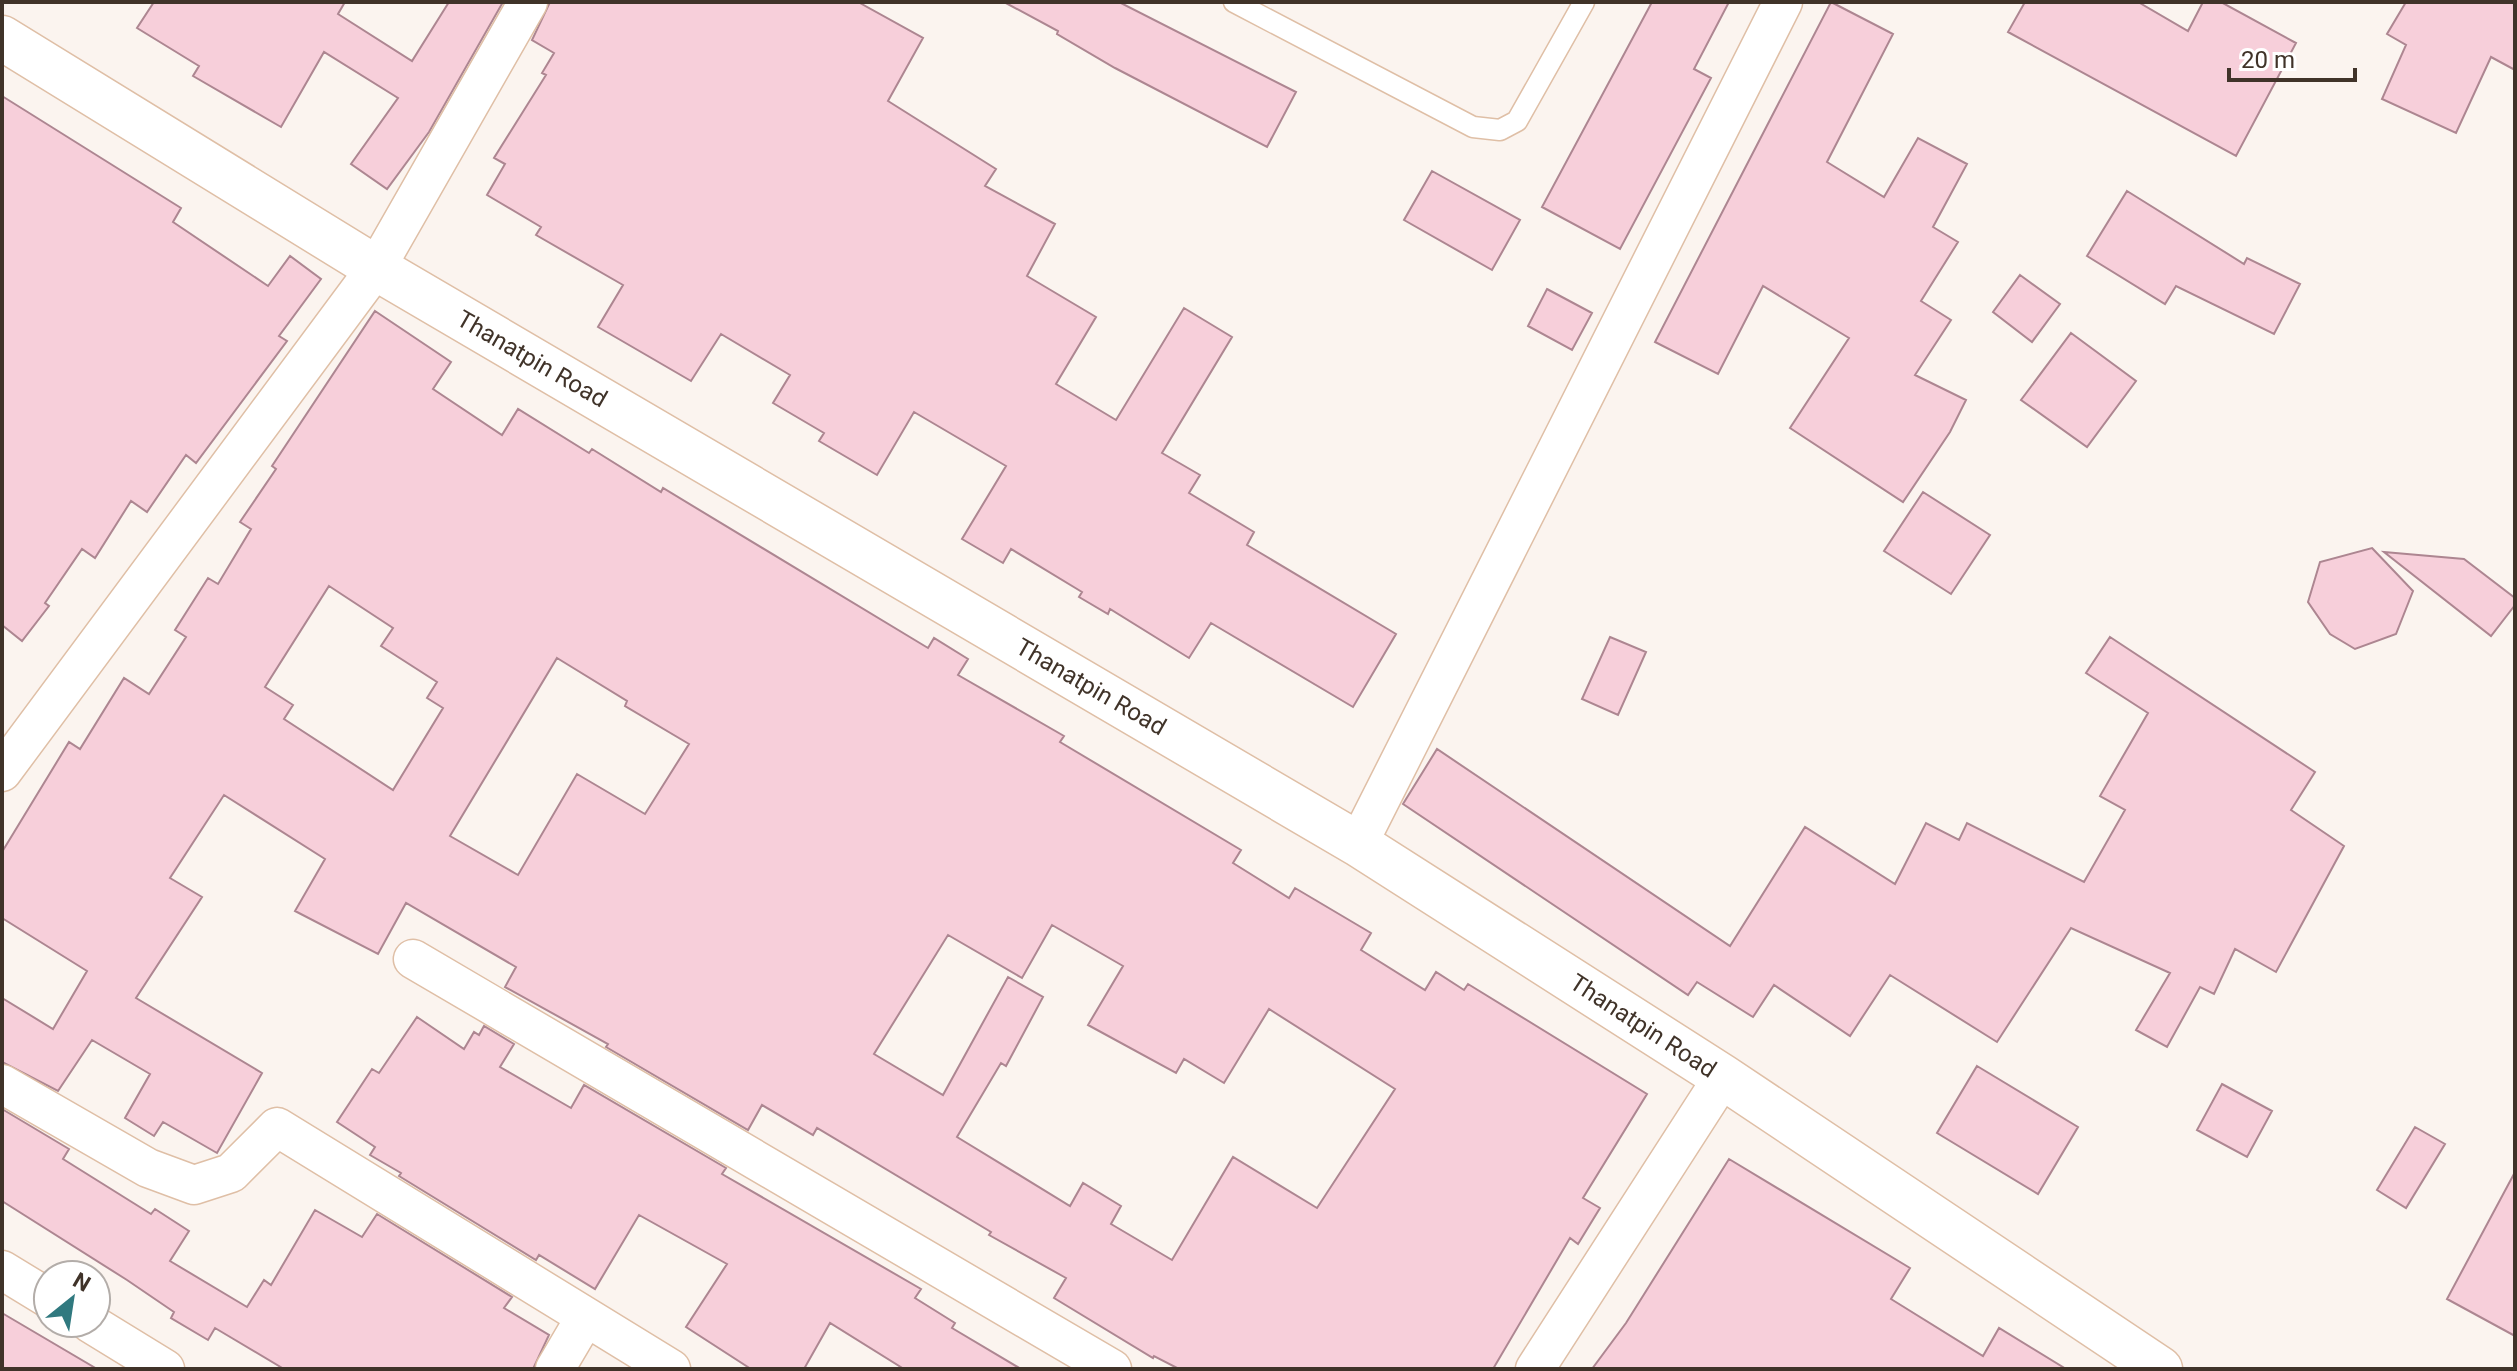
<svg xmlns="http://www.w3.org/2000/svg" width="2517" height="1371" font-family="Roboto,sans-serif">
<rect width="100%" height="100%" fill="#fbf4ef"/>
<path fill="#f7cfda" stroke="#ad8691" stroke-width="2" fill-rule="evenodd" d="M154,2H345L338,14L412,61L449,2H503L429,132L387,189L351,164L398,98L324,52L281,127L193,76L199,66L137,28Z
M550,2H858L923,38L888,101L996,169L985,186L1055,224L1027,276L1096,317L1056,384L1116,420L1184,308L1232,337L1162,453L1200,475L1189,493L1254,532L1247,545L1396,634L1353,707L1211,623L1189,658L1110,609L1108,614L1079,597L1082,592L1011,549L1003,563L962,539L1006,466L914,412L877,475L819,441L824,433L773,403L790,375L721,334L691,381L598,327L623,285L536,235L541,227L487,195L505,164L494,158L546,75L542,73L554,53L532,40Z
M1004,2H1119L1296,92L1267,147L1115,68L1057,34L1058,31Z
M1652,2H1729L1694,69L1711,78L1620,249L1542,207Z
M1831,2L1893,34L1827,162L1884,197L1918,138L1967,164L1933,227L1958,242L1921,301L1951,320L1915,375L1966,400L1950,432L1903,502L1790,428L1849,338L1763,286L1718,374L1655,342Z
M2025,2H2138L2188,31L2203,2H2221L2296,43L2236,156L2008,32Z
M2406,2H2515V70L2491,57L2456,133L2382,99L2406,45L2387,34Z
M2,96L181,208L173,222L268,286L290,256L321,279L279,336L287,341L196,463L186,455L147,512L131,501L95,558L82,549L45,603L49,606L22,641L2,625Z
M1432,171L1520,220L1492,270L1404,220Z
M2127,191L2244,264L2247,258L2300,284L2274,334L2176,286L2165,304L2087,256Z
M2020,275L2060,304L2032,342L1993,312Z
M1547,289L1592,313L1572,350L1528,326Z
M375,311L451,362L433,389L502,435L518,409L589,453L592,449L661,492L663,488L928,648L934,638L968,659L958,675L1064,736L1060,742L1241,850L1233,863L1289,898L1295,888L1371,933L1361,950L1425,990L1436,972L1464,990L1468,984L1647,1094L1583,1198L1600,1208L1578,1244L1570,1238L1493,1369H1179L1154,1356L1153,1358L1054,1298L1066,1278L989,1235L991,1232L817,1128L813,1135L762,1105L748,1130L606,1047L608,1044L505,987L516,967L406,903L378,954L295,911L325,859L224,795L170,878L202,897L136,998L262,1073L217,1153L163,1122L154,1136L125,1118L150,1074L92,1040L58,1091L2,1062V998L53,1029L87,971L2,918V852L69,742L80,749L124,678L149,694L186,637L175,630L208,578L218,584L251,529L240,522L276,469L272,466ZM329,586L393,628L381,646L437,682L427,698L443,708L393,790L284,719L293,705L265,687ZM557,658L627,701L625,706L689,744L645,814L577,774L518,875L450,836ZM1052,925L1123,966L1088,1025L1176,1073L1184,1059L1224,1083L1269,1009L1395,1089L1317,1208L1233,1157L1172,1260L1111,1224L1121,1206L1083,1183L1070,1206L957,1137L1001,1063L1006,1066L1043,997L1008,977L943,1095L874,1054L948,935L1022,978Z
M2071,333L2136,381L2087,447L2021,400Z
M1923,492L1990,535L1951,594L1884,551Z
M2372,548L2413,591L2396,634L2355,649L2330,634L2308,602L2320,562Z
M2384,552L2464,559L2515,598V605L2491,636Z
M1610,637L1646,652L1618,715L1582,699Z
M2110,637L2315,772L2291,810L2344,846L2276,972L2235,949L2214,994L2200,987L2167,1047L2136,1030L2170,973L2071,928L1997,1042L1890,975L1850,1036L1774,985L1753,1017L1697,982L1688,995L1403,804L1437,749L1730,946L1805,827L1895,884L1926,823L1959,840L1967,823L2084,882L2125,810L2100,796L2148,713L2086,673Z
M417,1017L464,1049L474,1032L479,1035L484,1026L514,1044L500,1067L571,1108L584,1085L726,1168L722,1174L921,1289L915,1298L955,1323L952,1328L1021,1369H904L830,1323L804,1369H751L686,1327L727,1264L639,1215L595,1289L539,1255L536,1260L399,1176L401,1173L370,1155L375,1147L337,1122L372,1069L379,1073Z
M1977,1066L2078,1127L2038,1194L1937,1133Z
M2222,1084L2272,1111L2247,1157L2197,1130Z
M2,1109L69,1149L63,1159L151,1214L155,1209L189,1231L170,1261L247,1307L264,1280L271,1285L315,1210L362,1237L377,1214L512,1297L504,1308L549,1335L533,1369H284L215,1328L208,1340L171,1318L174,1312L127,1280L2,1201Z
M2415,1127L2445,1144L2406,1208L2377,1190Z
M1729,1159L1910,1268L1891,1299L1983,1356L1999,1328L2066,1369H1592L1626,1323Z
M2515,1172V1336L2447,1299Z
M2,1313L97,1369H2Z"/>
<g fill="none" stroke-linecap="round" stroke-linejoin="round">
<g stroke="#dfbfa6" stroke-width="23">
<path id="lane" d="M1234,2L1473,127L1500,130L1517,121L1584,2"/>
</g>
<g stroke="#dfbfa6" stroke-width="41">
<path id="street" d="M2,772L376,268L528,2
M1358,844L1783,2
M413,959L1112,1369
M2,1084L148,1168L194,1185L231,1173L277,1127L671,1369
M2,1270L48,1298
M90,1323L165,1369
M555,1369L585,1318
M1535,1369L1723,1077"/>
</g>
<g stroke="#dfbfa6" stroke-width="47">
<path id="secondary" d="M2,38L376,268L1358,844L1723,1077L2160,1369"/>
</g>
<use href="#lane" stroke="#fff" stroke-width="20"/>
<use href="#street" stroke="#fff" stroke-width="38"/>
<use href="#secondary" stroke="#fff" stroke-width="44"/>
</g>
<g text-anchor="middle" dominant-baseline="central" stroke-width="6" stroke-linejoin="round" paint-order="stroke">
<g font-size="24" fill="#403329" stroke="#fff">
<text transform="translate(532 359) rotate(30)">Thanatpin Road</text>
<text transform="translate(1091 687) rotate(30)">Thanatpin Road</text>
<text transform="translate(1643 1026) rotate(33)">Thanatpin Road</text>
</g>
</g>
<rect width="2517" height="1371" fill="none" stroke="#403329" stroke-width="8"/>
<g transform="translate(72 1299) rotate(30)"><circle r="38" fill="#ffffff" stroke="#b3ada9" stroke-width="2"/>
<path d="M0-6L14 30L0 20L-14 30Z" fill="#30797f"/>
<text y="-12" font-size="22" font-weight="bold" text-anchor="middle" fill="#403329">N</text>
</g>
<path d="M2229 68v12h126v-12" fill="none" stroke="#403329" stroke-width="4"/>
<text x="2241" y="68" font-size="24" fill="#403329" stroke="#ffffff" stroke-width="6" paint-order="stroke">20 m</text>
</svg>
